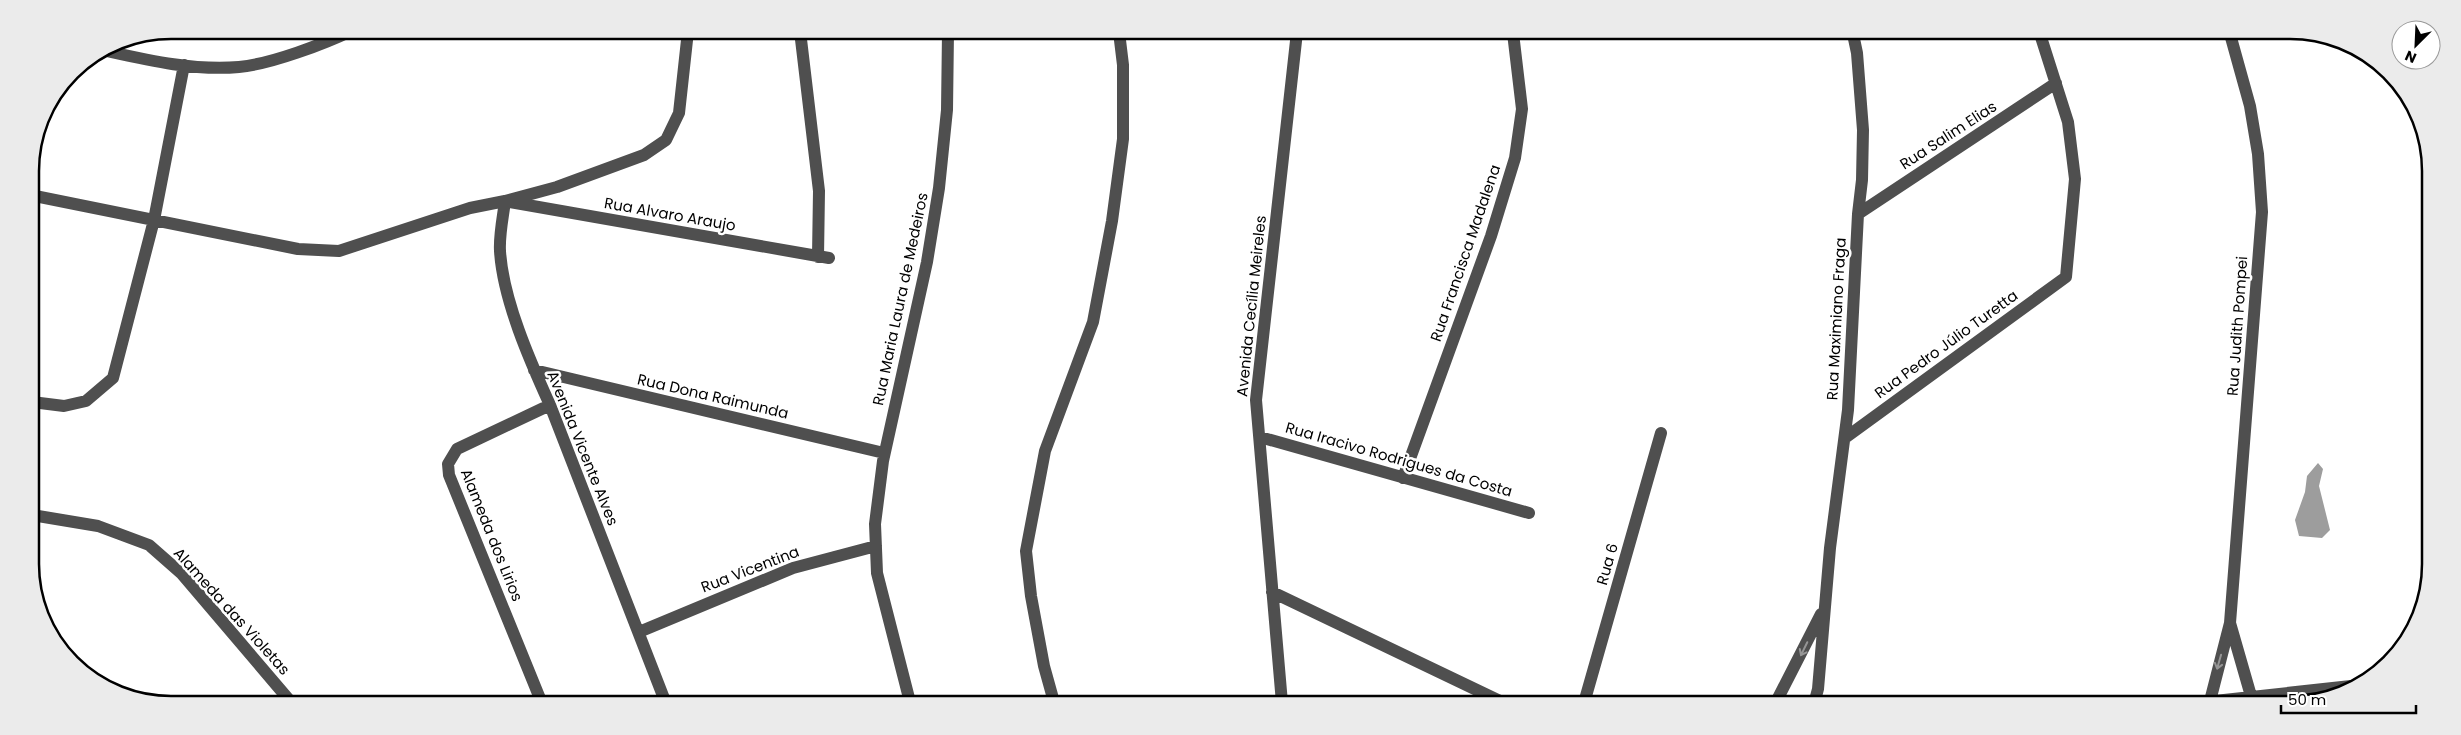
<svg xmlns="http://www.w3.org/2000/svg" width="2461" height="735" font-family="Poppins,sans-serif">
<rect width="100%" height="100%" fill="#fff"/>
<path fill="#9d9d9d" d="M2318,463L2323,469L2319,486L2330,530L2322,538L2299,536L2295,520L2305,492L2307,476Z"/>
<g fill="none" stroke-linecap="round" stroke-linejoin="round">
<path stroke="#4f4f4f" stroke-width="12" d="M358,30L371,33L383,30
M800,31L819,191L818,257
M102,50C147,60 193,71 239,67C271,64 324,44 353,30
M30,195L298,249L339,251L470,208L505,201L557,187L644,155L666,140L679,113L688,31
M505,201C503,217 499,235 500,251C503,300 530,361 550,405L665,701
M510,202L829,258
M1858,214L2056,83
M534,370L884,453
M32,402L64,406L86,401L113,378L154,220L184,65
M1260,437L1529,513
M1845,438L2066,277L2075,179L2068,122L2040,34
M1403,478L1491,236L1515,158L1522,109L1513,33
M32,515L98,526L149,545L182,574L290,701
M1272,592L1504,703
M2230,623L2251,696
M639,632L793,568L876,546
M541,701L449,475L448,464L457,449L550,405
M2210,701L2230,623L2262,212L2258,154L2250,106L2230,34
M910,702L877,573L875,524L883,461L927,262L939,188L947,110L948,32
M1054,702L1044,666L1031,596L1026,551L1045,451L1093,322L1112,221L1123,139V65L1119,32
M1282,703L1256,400L1297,32
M1584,703L1661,433
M1775,704L1821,614
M1814,704L1818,689L1830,548L1848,410L1858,214L1862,180L1863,130L1857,53L1853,34
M2187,704L2351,686"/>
</g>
<defs><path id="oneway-shaft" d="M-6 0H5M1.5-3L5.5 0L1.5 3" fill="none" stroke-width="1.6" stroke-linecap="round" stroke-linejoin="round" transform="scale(1.25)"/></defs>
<g stroke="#959595">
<use href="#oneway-shaft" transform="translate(1804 649) rotate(116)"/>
<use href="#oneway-shaft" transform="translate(2219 662) rotate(106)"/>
</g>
<g text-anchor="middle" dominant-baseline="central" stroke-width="5" stroke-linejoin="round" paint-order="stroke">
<g font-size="15" fill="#000" stroke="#fff">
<text transform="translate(1948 135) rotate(-33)">Rua Salim Elias</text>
<text transform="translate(670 214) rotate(10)">Rua Alvaro Araujo</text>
<text transform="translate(1465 253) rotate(-71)">Rua Francisca Madalena</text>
<text transform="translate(900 299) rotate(-78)">Rua Maria Laura de Medeiros</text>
<text transform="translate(1251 306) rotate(-84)">Avenida Cecília Meireles</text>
<text transform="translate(1836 319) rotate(-87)">Rua Maximiano Fraga</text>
<text transform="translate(2237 326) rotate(-86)">Rua Judith Pompei</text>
<text transform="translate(1946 344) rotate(-36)">Rua Pedro Júlio Turetta</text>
<text transform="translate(713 396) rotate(13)">Rua Dona Raimunda</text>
<text transform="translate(583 448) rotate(68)">Avenida Vicente Alves</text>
<text transform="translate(1399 459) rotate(16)">Rua Iracivo Rodrigues da Costa</text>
<text transform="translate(492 535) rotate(68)">Alameda dos Lirios</text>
<text transform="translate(1607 564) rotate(-74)">Rua 6</text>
<text transform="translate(750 569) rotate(-21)">Rua Vicentina</text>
<text transform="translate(232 611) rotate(48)">Alameda das Violetas</text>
</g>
</g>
<path d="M0 0H2461V735H0ZM171 39H2290A132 132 0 0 1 2422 171V564A132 132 0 0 1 2290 696H171A132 132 0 0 1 39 564V171A132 132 0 0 1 171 39Z" fill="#ebebeb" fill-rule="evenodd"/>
<path fill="none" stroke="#000" stroke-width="2.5" d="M171 39H2290A132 132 0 0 1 2422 171V564A132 132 0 0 1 2290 696H171A132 132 0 0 1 39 564V171A132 132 0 0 1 171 39Z"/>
<g transform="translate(2416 45) rotate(204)"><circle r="24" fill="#ffffff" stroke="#999999"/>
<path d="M0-4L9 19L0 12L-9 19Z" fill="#000000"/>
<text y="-8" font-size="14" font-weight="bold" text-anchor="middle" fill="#000000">N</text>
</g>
<path d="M2281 705v8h135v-8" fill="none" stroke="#000000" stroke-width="2.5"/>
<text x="2288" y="705" font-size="15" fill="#000000" stroke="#ffffff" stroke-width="4" paint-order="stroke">50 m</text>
</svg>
